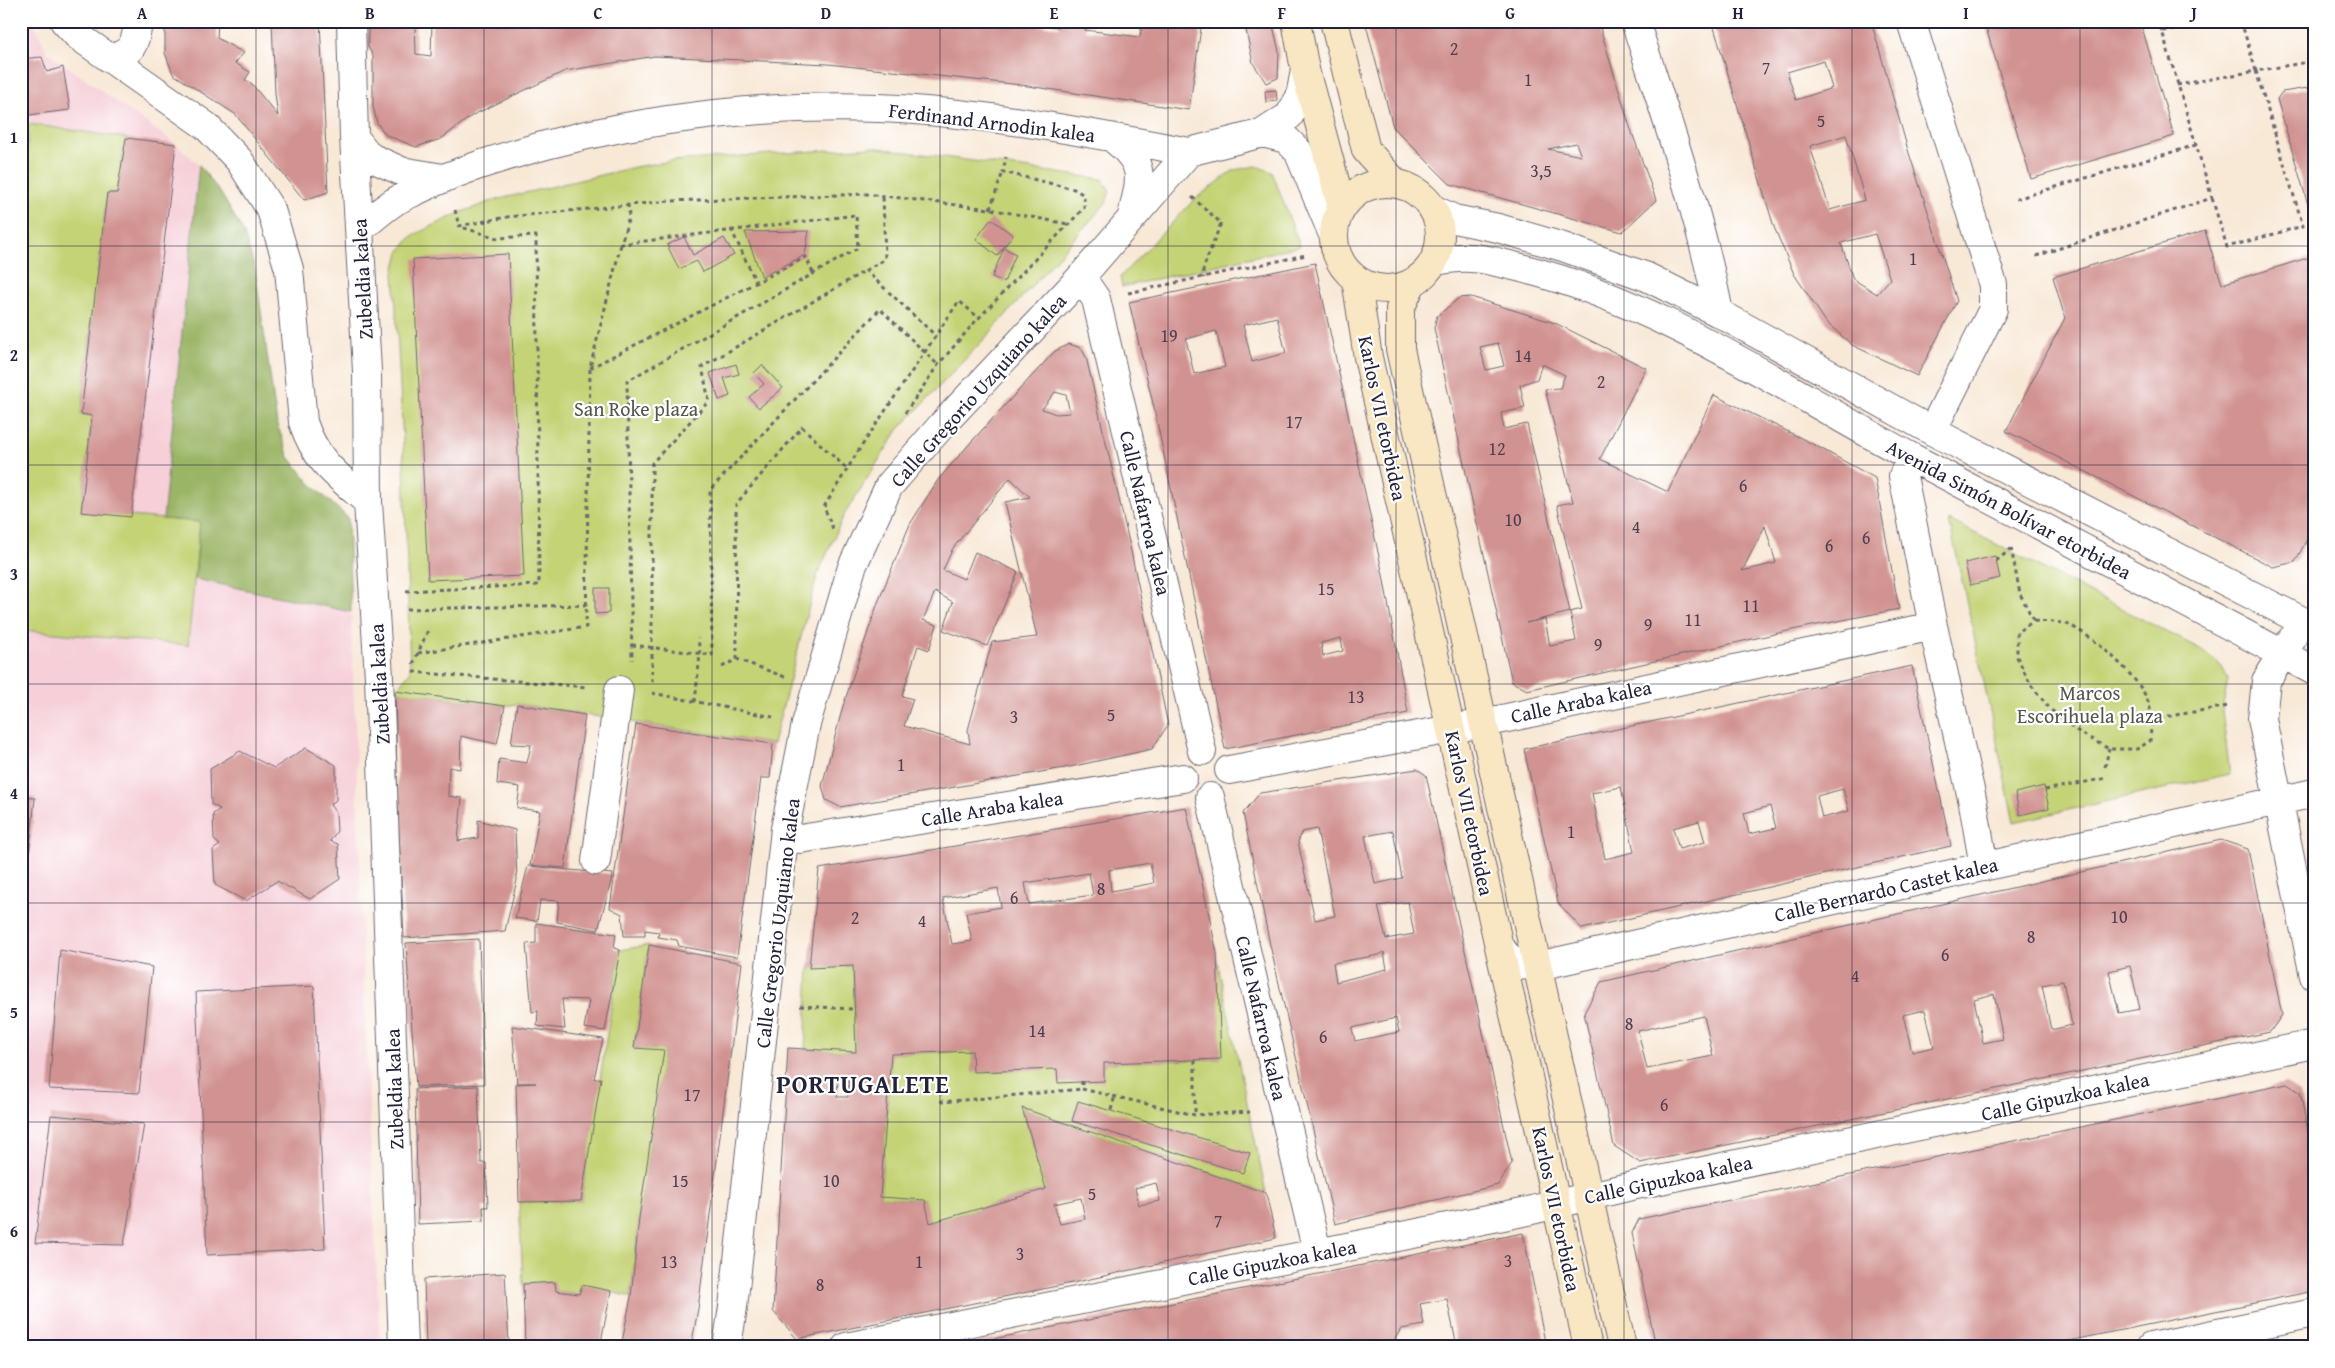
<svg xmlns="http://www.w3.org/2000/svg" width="2335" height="1368" font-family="'Gentium Book Plus',serif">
<rect width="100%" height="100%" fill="#fff"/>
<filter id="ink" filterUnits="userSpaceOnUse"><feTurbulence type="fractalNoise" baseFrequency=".02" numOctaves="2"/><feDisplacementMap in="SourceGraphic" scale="10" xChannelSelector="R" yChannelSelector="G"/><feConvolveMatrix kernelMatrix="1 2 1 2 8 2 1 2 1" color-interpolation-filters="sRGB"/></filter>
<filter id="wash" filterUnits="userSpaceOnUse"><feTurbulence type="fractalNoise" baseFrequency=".0096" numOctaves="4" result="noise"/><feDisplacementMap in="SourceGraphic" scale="20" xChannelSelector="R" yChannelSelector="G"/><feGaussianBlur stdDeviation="1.12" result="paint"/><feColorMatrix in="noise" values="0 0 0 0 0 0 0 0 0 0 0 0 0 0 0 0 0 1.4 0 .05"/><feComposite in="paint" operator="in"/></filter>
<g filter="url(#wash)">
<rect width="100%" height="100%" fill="#f8e8d6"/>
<path fill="#f6cfd8" d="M21,21H33L47,52L176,144L199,165L163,519L200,522L196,579L351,612L365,1022L380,1347H21V929L35,799L21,797V246L29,124L21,93Z"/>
<path fill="#c4d375" stroke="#737a58" d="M29,124L126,138L117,193H107L81,414L92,416L81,512L200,522L188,645L21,630V246Z
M872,147L1102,179L1110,191L1106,203L988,335L898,430L844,515L817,576L773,744L517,704L505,706L395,691L410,672L404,463L394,272L399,252L412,236L459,213L495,200L635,167L672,161Z
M1256,166L1272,172L1300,246L1122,287L1120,277L1195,199L1234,170Z
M1949,520L2202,650L2222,667L2228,679L2222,711L2230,774L2014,822Z
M649,945L634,1048L664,1050L639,1218L631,1297L582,1285L579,1294L556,1291L554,1282L523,1284L519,1202L581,1201L620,950Z
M1216,955L1266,1193L1022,1108L1046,1189L930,1223L924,1200L880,1197L891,1054L972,1051L973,1072L1104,1066V1063L1220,1059Z
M853,966L856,1052L805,1049L809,968Z"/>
<path fill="#9bb566" stroke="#5e6c50" d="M199,165L220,192L243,231L255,269L277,424L289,457L310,483L348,518L351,612L195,579L200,522L163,519Z"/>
<g id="blocks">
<path fill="#d19391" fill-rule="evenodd" d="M165,21H218L217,38L244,53L235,63L250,72L245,80L251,83L278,116L275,94L272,21H320L328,192L304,200L235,114L173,74L165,53Z
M368,21H415L416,54L431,56L432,21H1010V23L1059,27L1060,21H1086L1085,30L1140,37L1142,21H1202L1189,110L1021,85L828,64L655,56L565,71L473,115L441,139L416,147L386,135L377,123L373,106V56L368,47Z
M1244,21H1272L1279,52L1278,78L1266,83L1253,63Z
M1365,21H1598L1629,124L1656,200L1622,232L1450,184L1393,127ZM1576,143L1581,156L1548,149Z
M1712,21H1771L1772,28L1794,21H1871L1908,150L1957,301L1917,376L1852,345L1826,322L1794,274L1774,227ZM1824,61L1832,88L1796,100L1787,72ZM1846,135L1865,200L1830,210L1810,146ZM1875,234L1890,279L1877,294L1853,279L1841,243Z
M1984,21H2140L2174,136L2031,179Z
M42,57L47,72L63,67L70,110L29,115L21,59Z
M2314,87V222H2313L2277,99L2282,92Z
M1276,90L1277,101L1266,102L1265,91Z
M126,138L176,144L131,517L81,512L92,416L81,414L107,193H117Z
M991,219L1013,235L997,256L976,239Z
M809,231L805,255L762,277L745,232Z
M2205,231L2222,284L2314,256V526L2295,562L2273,567L2006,431L2065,318L2053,277Z
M684,237L693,255L724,238L734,255L703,272L697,261L679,269L667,245Z
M1004,248L1016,254L1004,282L992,277Z
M508,254L524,576L428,580L413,259Z
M1315,263L1383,575L1408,713L1225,749L1155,412L1129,302ZM1277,317L1286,353L1252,362L1243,325ZM1216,331L1225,367L1194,374L1186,339ZM1341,638L1343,651L1323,656L1321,643Z
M1471,297L1555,323L1646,368L1600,459L1668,492L1714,395L1807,441L1875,478L1899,609L1792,630L1527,690L1512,682L1434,328L1437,316L1459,298ZM1498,343L1504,366L1486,370L1480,347ZM1542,364L1565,375L1560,388L1545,389L1573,502L1557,505L1582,609L1570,612L1576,641L1550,646L1545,619L1526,623L1570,612L1527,424L1504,429L1501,413L1525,408L1520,385L1537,379ZM1765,526L1776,563L1742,571Z
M1069,344L1081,348L1086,357L1129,542L1168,725L1152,749L1070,767L840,807L826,800L822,786L843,706L877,605L910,524L938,480L972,441L1055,351ZM1055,392L1066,395L1070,413L1056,414L1042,409ZM1010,478L1030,497L1005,502L1037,637L992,642L968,730L970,744L904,726L913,699L902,696L918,646L929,650L937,625L923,620L935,592L953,602L943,630L987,646L1018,572L975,552L964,579L943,570L953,548Z
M736,364L739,374L724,378L730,396L719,400L710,373Z
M762,365L783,388L759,408L749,397L764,384L754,373Z
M1995,556L2000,578L1970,585L1965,563Z
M595,588H609V613L595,614Z
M1912,666L1951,846L1582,929L1558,903L1524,749ZM1621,787L1634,852L1605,859L1592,793ZM1843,789L1849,811L1822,818L1817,796ZM1770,806L1776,828L1749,834L1744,813ZM1699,821L1705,842L1679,849L1673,828Z
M395,691L505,706L497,744L461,736L460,769L449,767L448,796L462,798L458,841L478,838V820L515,830L517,880L505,931L404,938L398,813Z
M517,704L585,715L565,868L530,865L540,811L517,808L520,787L497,784L499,759L527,763L531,745L511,744Z
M636,724L773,744L770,778H761L737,957L679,946L677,940L658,937L659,932L645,930V936H624L622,914L610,908Z
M306,748L336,765V800L330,805L336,813L337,831L330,841L338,844L340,879L310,899L277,881L246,901L215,885L213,850L220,845L214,840L213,814L220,809L211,804L210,769L240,751L274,768Z
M1417,769L1426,775L1512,1163L1498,1185L1335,1224L1270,945L1243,813L1260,793ZM1317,829L1335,916L1315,920L1298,842L1302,832ZM1393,831L1402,878L1375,884L1365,836ZM1408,902L1414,934L1386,939L1378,906ZM1384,952L1387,969L1336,982L1333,963L1379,955ZM1396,1018L1399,1032L1355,1041L1352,1028Z
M2044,786L2049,808L2020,815L2015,793Z
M21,797L35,798L23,917H21Z
M1186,807L1217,953L1221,1059L1104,1063V1081L1058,1083L1057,1069L973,1072L972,1051L891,1054L880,1197L925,1200L930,1223L1046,1189L1022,1108L1266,1193L1276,1238L1072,1283L797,1339L773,1311L788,1048L856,1052L853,966L809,968L819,869ZM1150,863L1154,883L1111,891L1109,870ZM1089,873L1093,895L1029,904L1025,883ZM998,888L1001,907L966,913L972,941L952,944L943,898ZM838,1080L849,1081L848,1097H837ZM1156,1183L1160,1201L1139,1205L1135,1188ZM1081,1198L1085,1219L1060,1224L1054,1204Z
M2221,840L2248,849L2282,1015L2270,1032L1640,1163L1614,1146L1584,1013L1601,982ZM2130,966L2140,1009L2119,1013L2109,971ZM2063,981L2072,1025L2051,1030L2042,985ZM1994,994L2003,1039L1983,1043L1974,999ZM1925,1010L1934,1047L1912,1052L1903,1015ZM1704,1016L1713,1056L1647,1069L1638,1031Z
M528,866L613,874L598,930L557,922L559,901L540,900L537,921L515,918Z
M536,923L616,934L614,948L620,950L605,1031L584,1028L589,1000L562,999L565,1029L537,1026L538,1011L532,1012L526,944L536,943Z
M479,939L484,1084L416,1087L406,943Z
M649,945L742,963L698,1309L691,1347H621L631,1297L639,1218L664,1050L634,1048Z
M60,950L152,967L139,1093L49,1089Z
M314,986L325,1249L207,1255L196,992Z
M512,1026L603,1039L594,1079L601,1078L581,1201L519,1202L516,1084L536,1083H517Z
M2287,1084L2300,1092L2314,1162V1291L2038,1347H1656L1632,1233L1639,1219Z
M478,1086L481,1163H486L488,1207H483L484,1221L418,1224L415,1089Z
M1078,1101L1250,1153L1243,1173L1072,1121Z
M51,1115L144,1124L124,1245L35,1243Z
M1523,1233L1546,1347H1457L1447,1299L1420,1304L1424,1325L1401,1329L1390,1347H953Z
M505,1273L509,1345L426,1347L424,1279Z
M555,1282L556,1291L579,1294L582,1285L611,1291L600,1347H525L523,1284Z"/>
</g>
</g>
<g filter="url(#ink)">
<use href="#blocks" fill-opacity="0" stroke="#6d6771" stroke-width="1"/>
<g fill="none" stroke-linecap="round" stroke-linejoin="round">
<g stroke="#6d6771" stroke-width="30">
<path id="street" d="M64,21L78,36L206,126L239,160L271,210L289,269L303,422C316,462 338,476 368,502
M351,21L354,137L367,371L368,502L379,677L403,1347
M1635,21C1666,118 1700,213 1719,313
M1911,21L1993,285V309L1932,431
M109,58C132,55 136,43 138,21
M1263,133L1286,139L1298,151L1334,237
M354,137L370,157L401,171L443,178
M1111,137C1147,164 1141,177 1132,216
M1433,209L1454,219L1498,228L1563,247L1647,277L1719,313L1932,431L2314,627
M360,229C371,220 382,210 394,202C402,197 412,193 420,189C461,169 503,157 546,145C651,117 769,104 878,108C982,112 1086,132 1189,152
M1433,262C1470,253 1489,260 1525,269C1665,305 1787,391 1913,458C2047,529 2181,599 2314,671
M1081,277L1096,299L1202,751
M1911,457L1903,476L1933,626L1973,803L1984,867
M2292,639L2266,681L2262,719L2314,976
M1229,770L1484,723L1933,626
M1210,797L1314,1239
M800,839L1183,778
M596,861L619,690
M1500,948L1516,965L1538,966L2314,793
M727,1347L733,1307L785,829L806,724L852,567L889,486L942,425L1081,277L1189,152L1263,133L1289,116L1300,97L1305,70
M846,1347L1528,1211L1636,1185L2314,1044
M2151,1347L2314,1313"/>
</g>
<g stroke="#6d6771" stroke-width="30">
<path id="secondary" d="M1296,21L1305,70L1342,208
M1334,21L1366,150L1396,184
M1334 236a53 53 0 1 1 106 0a53 53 0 1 1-106 0Z
M1356,279L1368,357L1588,1347
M1412,283L1400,309V349L1622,1347"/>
</g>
<path stroke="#6d6771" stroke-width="3" stroke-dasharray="4 4" stroke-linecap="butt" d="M2158,21L2162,31
M2241,21L2256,71L2314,61
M2177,85L2256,71L2303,226L2227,247L2212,198
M1192,197L1221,223L1203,269L1204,278
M2016,199L2196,145
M628,204L629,217L621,244L856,215L858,248L627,381L632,660
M990,209L1003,172
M455,210L459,226L507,217L670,201L867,194L990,209L1068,224
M731,229L756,282
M2036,256L2212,198L2162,31L2214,21
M865,270L936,336
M1128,293L1306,255
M590,368L806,257L813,273
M905,413L938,365L974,323L1084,208V195L1074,189L1003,172L1006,157
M833,529L824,507L857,453L959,301L979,318
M2011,548L2020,594L2034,621
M1996,561L2011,549
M406,591L539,585L536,236L497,238L461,227
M407,609L586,605
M2034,621C2045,622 2060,621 2069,625C2093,636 2137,675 2147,699C2153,713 2151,727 2150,741L2137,749H2109L2077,731L2050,709L2031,685L2017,657V632Z
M632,645L712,655L710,490L880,309L938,365
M418,653L586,627L590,368L621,244
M737,659L736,504L802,427L847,469
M413,664L429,628
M722,667L737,659L785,677
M413,672L586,687
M652,682V463L709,401L702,367L885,259L883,195
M652,693L773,717
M695,702L700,654L698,638
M2152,719L2229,706
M2105,767L2109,749
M2045,790L2107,778
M800,1006L854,1009
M1195,1060V1115
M1082,1081V1089L1195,1115L1250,1112
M939,1084L942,1102L1082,1089
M1111,1110L1115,1096
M761,1342L769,1347"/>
<use href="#street" stroke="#fff" stroke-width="28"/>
<use href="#secondary" stroke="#f9e7c3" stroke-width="28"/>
</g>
</g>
<path fill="none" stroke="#22223b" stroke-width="1" stroke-opacity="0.55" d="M256,21V1347M484,21V1347M712,21V1347M940,21V1347M1168,21V1347M1396,21V1347M1624,21V1347M1852,21V1347M2080,21V1347M21,246H2314M21,465H2314M21,684H2314M21,903H2314M21,1122H2314"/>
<g text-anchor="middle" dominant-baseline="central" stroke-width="4.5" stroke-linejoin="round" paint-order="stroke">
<g font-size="18" fill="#4e3e50">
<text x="1454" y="48">2</text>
<text x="1766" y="67">7</text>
<text x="1528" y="79">1</text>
<text x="1821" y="120">5</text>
<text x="1541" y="170">3,5</text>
<text x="1913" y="258">1</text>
<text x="1169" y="335">19</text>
<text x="1523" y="355">14</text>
<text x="1601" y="381">2</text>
<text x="1294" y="421">17</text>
<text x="1497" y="448">12</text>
<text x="1743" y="485">6</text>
<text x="1513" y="519">10</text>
<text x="1636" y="526">4</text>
<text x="1866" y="537">6</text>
<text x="1829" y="545">6</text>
<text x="1326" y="588">15</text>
<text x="1751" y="605">11</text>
<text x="1693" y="619">11</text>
<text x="1648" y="624">9</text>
<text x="1598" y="644">9</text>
<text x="1356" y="696">13</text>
<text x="1111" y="714">5</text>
<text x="1014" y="716">3</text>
<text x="901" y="764">1</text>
<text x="1571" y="831">1</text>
<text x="1101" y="888">8</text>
<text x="1014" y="897">6</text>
<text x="2119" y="916">10</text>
<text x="855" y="917">2</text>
<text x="922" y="920">4</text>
<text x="2031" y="936">8</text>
<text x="1945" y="954">6</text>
<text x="1855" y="975">4</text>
<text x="1629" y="1023">8</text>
<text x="1037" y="1030">14</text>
<text x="1323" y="1036">6</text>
<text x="692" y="1094">17</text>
<text x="1664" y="1104">6</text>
<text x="680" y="1180">15</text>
<text x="831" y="1180">10</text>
<text x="1092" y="1193">5</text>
<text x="1218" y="1220">7</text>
<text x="1020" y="1253">3</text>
<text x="1508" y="1260">3</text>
<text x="669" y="1261">13</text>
<text x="919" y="1261">1</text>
<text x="820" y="1284">8</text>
</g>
<g font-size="20" fill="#22223b" stroke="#fff">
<text transform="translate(992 122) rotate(7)">Ferdinand Arnodin kalea</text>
<text transform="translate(362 279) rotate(-93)">Zubeldia kalea</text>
<text transform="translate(978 390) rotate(-48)">Calle Gregorio Uzquiano kalea</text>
<text transform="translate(1383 418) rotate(78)">Karlos VII etorbidea</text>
<text transform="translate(2009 509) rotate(28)">Avenida Simón Bolívar etorbidea</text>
<text transform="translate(1146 513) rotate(77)">Calle Nafarroa kalea</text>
<text transform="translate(379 684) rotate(-93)">Zubeldia kalea</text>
<text transform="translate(1581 701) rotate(-12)">Calle Araba kalea</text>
<text transform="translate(992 808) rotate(-9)">Calle Araba kalea</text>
<text transform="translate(1470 813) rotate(78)">Karlos VII etorbidea</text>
<text transform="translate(1886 889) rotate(-13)">Calle Bernardo Castet kalea</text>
<text transform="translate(777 923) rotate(-83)">Calle Gregorio Uzquiano kalea</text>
<text transform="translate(1262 1018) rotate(77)">Calle Nafarroa kalea</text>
<text transform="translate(394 1089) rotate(-92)">Zubeldia kalea</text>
<text transform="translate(2065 1096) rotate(-12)">Calle Gipuzkoa kalea</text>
<text transform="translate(1668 1179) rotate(-12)">Calle Gipuzkoa kalea</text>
<text transform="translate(1557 1209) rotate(78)">Karlos VII etorbidea</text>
<text transform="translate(1272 1262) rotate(-11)">Calle Gipuzkoa kalea</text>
</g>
<g font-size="20" fill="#53574c" stroke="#fff">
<text x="636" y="408">San Roke plaza</text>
<text x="2090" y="692">Marcos<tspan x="2090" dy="23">Escorihuela plaza</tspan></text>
</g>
<g font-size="25" font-weight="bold" letter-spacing="1" fill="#22223b" stroke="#fff">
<text x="863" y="1084">PORTUGALETE</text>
</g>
</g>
<rect width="2335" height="1368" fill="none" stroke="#fff" stroke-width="55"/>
<rect x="28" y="28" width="2280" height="1312" fill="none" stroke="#22223b" stroke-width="2"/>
<g font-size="16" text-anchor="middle" font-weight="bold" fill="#22223b">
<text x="142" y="19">A</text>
<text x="370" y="19">B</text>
<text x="598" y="19">C</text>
<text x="826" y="19">D</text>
<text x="1054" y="19">E</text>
<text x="1282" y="19">F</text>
<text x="1510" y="19">G</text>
<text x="1738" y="19">H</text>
<text x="1966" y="19">I</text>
<text x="2194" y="19">J</text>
<text x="14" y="143">1</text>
<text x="14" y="361">2</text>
<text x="14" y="580">3</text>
<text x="14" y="799">4</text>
<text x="14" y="1018">5</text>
<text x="14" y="1237">6</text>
</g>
</svg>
